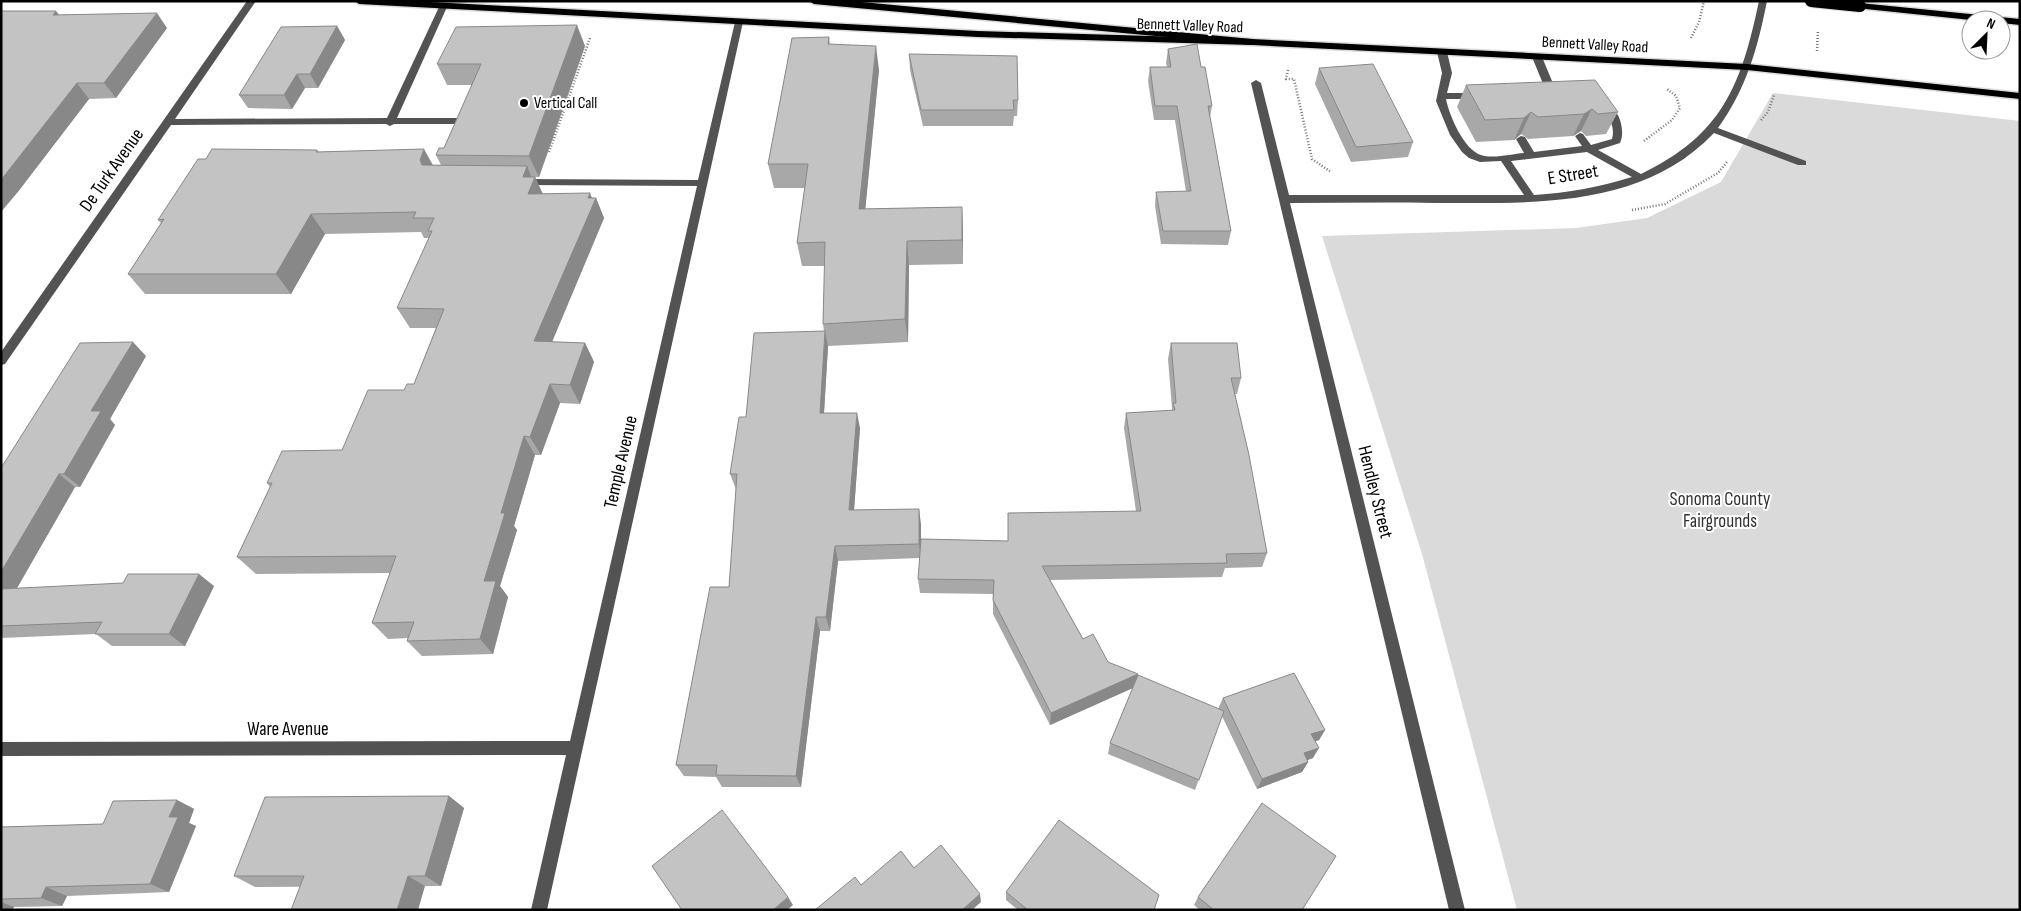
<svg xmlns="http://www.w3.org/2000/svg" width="2021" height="911" font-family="'Sofia Sans Condensed',sans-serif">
<rect width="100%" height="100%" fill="#fff"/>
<path fill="#dadada" d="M1773,93L2020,121V910H1517L1422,554L1322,236L1576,228L1647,218L1721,182Z"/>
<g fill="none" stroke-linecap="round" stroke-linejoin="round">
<g stroke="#dbdbdb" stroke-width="3">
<path id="major" d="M355,1H413L978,31L1252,39L1747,64L2020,93V99L1747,70L1252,45L978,37L359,4Z"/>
</g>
<g stroke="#dbdbdb" stroke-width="3">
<path id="highway" d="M809,1H851L1252,39L1257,42L1252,45L814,4Z
M1860,3L2020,19V25L2001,23V20H1971L1856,8L1855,6Z"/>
</g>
<path stroke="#757575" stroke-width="2.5" stroke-dasharray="1 2" stroke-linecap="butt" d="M1691,38L1699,22L1704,1
M1817,51L1818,30
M1288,70L1286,79H1294L1312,159L1331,172
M1761,120L1768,112L1774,95
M1644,141L1672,120L1680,108L1676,96L1667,89
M543,152H549L590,38
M1632,210L1665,204L1718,173L1727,162"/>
<path fill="#535353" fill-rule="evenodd" d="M247,1H256L175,119L387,118L439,7L443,4L447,7L397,118H463L468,121L462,132H456L454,130L457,124H394L390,126L386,124L171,125L5,364L1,365V352Z
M1759,1H1767C1758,47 1746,90 1718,128L1806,161V165H1798L1714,133C1642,209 1531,203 1435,203C1387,202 1338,203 1290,203L1465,910H1449L1251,83L1256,80L1261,83L1289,195H1524L1501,161L1480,162L1469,158L1462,152L1450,135L1436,101L1442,73L1437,52L1439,50L1442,49L1447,52L1452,73L1447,93H1478L1483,96L1478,99H1446C1449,115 1464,150 1481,155C1493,159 1512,154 1524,153L1516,139L1521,136L1525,137L1534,152L1582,146L1575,136L1580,133L1583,134L1591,145L1612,139C1616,124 1607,116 1599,105L1604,102C1619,107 1626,130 1620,143L1598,150L1641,174C1722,135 1741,86 1759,1ZM1587,152L1632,177C1600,187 1568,193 1534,195L1511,161Z
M739,19L743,22L547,910H531L566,755L1,756V742L570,741L697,186L522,185L517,182L522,179L698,180L735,22Z
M1537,54L1542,57L1557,93L1555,95L1548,96L1543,93L1546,91L1532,57Z"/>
<use href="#major" fill="#000" fill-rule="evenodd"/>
<use href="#highway" fill="#000" fill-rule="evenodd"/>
<g stroke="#dbdbdb" stroke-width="14" stroke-linecap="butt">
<path id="highway-bridge" d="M1811,1L1860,6"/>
</g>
<use href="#highway-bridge" stroke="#000" stroke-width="12"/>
</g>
<path fill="#a8a8a8" d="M59,15L167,28L116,98L89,99L17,193Z
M337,26L345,40L318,88H305L292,109L248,108L239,95Z
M829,37L830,44L879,70L865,209L962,207L963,264L909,265L908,342L828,346L824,413L860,428L854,510L921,524V539L1008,541L1136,511L1124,428L1126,413L1172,411V408L1168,359L1171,343L1241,378L1237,394H1235L1267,553L1262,567L1225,568L1222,577L1050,580L1083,639L1108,662L1137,678L1218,709L1223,698L1325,730L1319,740L1316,741L1313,758L1307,760L1308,762L1302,772L1257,789L1222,716L1195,790L1108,754L1110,743L1133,688L1050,725L993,614V594L920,593L918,579L920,558L838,561L830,631H820L801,787H722L716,777L684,776L676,765L729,587L736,489L730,474L746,417L824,331L823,324L825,266H802L797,243L805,188H774L768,164Z
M585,46L539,177H535L543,194L596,198L604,218L552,342L585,343L594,362L580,404L560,403L541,455H535L514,526L517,530L500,586L508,597L493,654L422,656L407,641L408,638L388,639L372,623L390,573L256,574L237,557L270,487L267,483L342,450L404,390L414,384L436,328H410L397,308L429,238H424L421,232L325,234L291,294H145L128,274L161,223L158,220L206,159L317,150L319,152L433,165H441L436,155L444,148L472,85H447L437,64Z
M1168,49L1201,67L1212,106L1210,117L1231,231L1228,245L1161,244L1155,206L1156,192H1186L1175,120H1154L1148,81L1150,67H1167L1166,63Z
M909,54L1018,100L1017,116H1014L1013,126H923L910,70Z
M1319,68L1413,142L1408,157L1351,162L1315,84Z
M1466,85L1618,112L1606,134L1586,136L1581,131L1573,136L1528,139L1521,134L1514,140L1476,142L1457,107Z
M146,356L110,419L115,425L80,487H75L17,588L214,586L185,646H112L96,634L1,638V468Z
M449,796L464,808L441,886L255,887L234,876Z
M177,800L194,809L189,823L196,826L169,892L67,896L62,906L14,907L12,910H1V827L103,824Z
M1006,892L1154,910H1018L1006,900Z
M1198,897L1302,910H1200L1194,905Z"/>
<path fill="#888" d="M56,11L68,26L53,15Z
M157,13L167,28L116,98L104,83Z
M577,25L585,46L539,177L529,156Z
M337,26L345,40L318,88L310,74Z
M876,46L879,70L863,233L859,209Z
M297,74L305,88L292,109L284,95Z
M77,83L89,99L17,193L1,212V180Z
M1592,109L1581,131L1573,136L1584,114Z
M1531,112L1521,134L1514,140L1524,118Z
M424,149L435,169L430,180L420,160Z
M527,166L533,181L535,177L544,197L528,194L523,177Z
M590,193L594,203L596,198L604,218L544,361L534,341Z
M962,207L963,231V264L962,240Z
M311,214L325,234L291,294L276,274Z
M907,241L909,265L908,342L905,319Z
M825,331L828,347L823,429L820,413Z
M133,342L146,356L110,419L115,425L80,487L64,474L91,411Z
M585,343L594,362L580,404L570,385Z
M550,384L560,403L541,455L530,437Z
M857,413L860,428L853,525L849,510Z
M524,436L535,455L514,526L517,530L500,586L508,597L493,654L480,639L484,581L501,513Z
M59,474L75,487L17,588L1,594V572Z
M919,509L921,524V558L919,544Z
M835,546L838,561L830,631L826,617Z
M199,574L214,586L185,646L169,634Z
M816,617L820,631L801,787L796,776Z
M1138,674L1135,687L1050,725L1051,713Z
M1325,730L1319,740L1305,745L1311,734Z
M1319,748L1313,758L1297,764L1304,753Z
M1308,762L1302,772L1257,789L1262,779Z
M449,796L464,808L441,886L425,876Z
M177,800L194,809L189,823L196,826L169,892L150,884L169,817Z
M408,876L425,886L418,910H397Z
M46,887L67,896L62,906L41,898Z
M980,894L981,902L972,910H962Z
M788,897L793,905L787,910H773Z
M1,902L14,907L12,910H1Z"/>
<path fill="#c3c3c3" stroke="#888" d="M1,11H56L53,15L157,13L104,83H77L1,180Z
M577,25L529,156L436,155L439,148H444L481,64H437L456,27Z
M337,26L310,74H297L284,95H239L281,27Z
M829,37L828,44L876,46L859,209L962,207V240L907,241L905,319L823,324L825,242L797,243L808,164H768L792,38Z
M1197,44L1201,67H1205L1212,106H1208L1231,231H1163L1156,192L1191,191L1177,106H1155L1150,67H1171L1168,49Z
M909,54L1017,56L1018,100H1013L1014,110H921Z
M1373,64L1413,142L1356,147L1319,68Z
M1595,80L1618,112L1598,114L1592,109L1584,114L1538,117L1531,112L1524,118L1485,120L1466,85Z
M212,149L317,150L316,152L424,149L420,160L422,165L527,166L523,177H535L528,194L590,193L588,198H596L534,341L585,343L570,385L550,384L530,437L524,436L501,513H505L484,581H496L480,639L407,641L414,622L372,623L396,556L237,557L272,483H267L282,451L342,450L368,390H404L407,384H414L444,309L397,308L432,231H428L434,218H413L416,212L311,214L276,274H128L164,219L158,220L198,159H206Z
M825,331L820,413H857L849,510L919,509V544L835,546L826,617H816L796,776L716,775L717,765H676L710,587H729L737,474H730L739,417H746L754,333Z
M133,342L91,411H101L64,474H59L1,572V468L80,343Z
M1171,343H1237L1241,378H1231L1249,455L1267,553L1226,554L1227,563L1042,566L1083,639L1093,634L1108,662L1138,674L1051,713L993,600L994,580L918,579L921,539L1008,541V513L1141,511L1126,413L1175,410L1173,403H1176Z
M128,574H199L169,634H95L102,622L1,626V589L123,583Z
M1294,673L1325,730L1311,734L1319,748L1304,753L1308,762L1262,779L1223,698Z
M1138,675L1224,711L1199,780L1110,743Z
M449,796L425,876H408L397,910H291L304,876H234L265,797Z
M177,800L169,817H178L150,884L46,887L41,898L1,899V827L103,824L113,801Z
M1262,803L1336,856L1302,910H1214L1198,897Z
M722,810L788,897L773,910H682L652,866Z
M1059,820L1159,895L1154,910H1028L1006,892Z
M941,845L980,894L962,910H815L855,877L861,885L901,851L914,868Z"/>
<circle fill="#000" stroke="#fff" stroke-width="2" cx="524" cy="103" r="5"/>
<g text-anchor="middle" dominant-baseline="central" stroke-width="4" stroke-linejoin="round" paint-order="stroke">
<g font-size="16" fill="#000" stroke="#fff">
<text transform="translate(1190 26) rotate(2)">Bennett Valley Road</text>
<text transform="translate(1595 45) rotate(3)">Bennett Valley Road</text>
</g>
<g font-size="16" fill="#000" stroke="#fff" text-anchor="start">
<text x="534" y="103">Vertical Call</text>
</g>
<g font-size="19" fill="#000" stroke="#fff">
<text transform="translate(112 170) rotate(-55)">De Turk Avenue</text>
<text transform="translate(1573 175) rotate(-9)">E Street</text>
<text transform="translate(621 462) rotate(-77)">Temple Avenue</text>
<text transform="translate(1375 492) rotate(76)">Hendley Street</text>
<text x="288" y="729">Ware Avenue</text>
</g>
<g font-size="19" fill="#313131" stroke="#fff">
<text x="1720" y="499">Sonoma County<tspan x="1720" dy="22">Fairgrounds</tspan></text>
</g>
</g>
<rect width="2021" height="911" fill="none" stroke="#000000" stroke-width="5"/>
<g transform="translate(1986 35) rotate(24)"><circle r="24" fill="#ffffff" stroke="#999999"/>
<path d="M0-4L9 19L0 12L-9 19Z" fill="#000000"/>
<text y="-8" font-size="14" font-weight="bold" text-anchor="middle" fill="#000000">N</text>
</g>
</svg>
